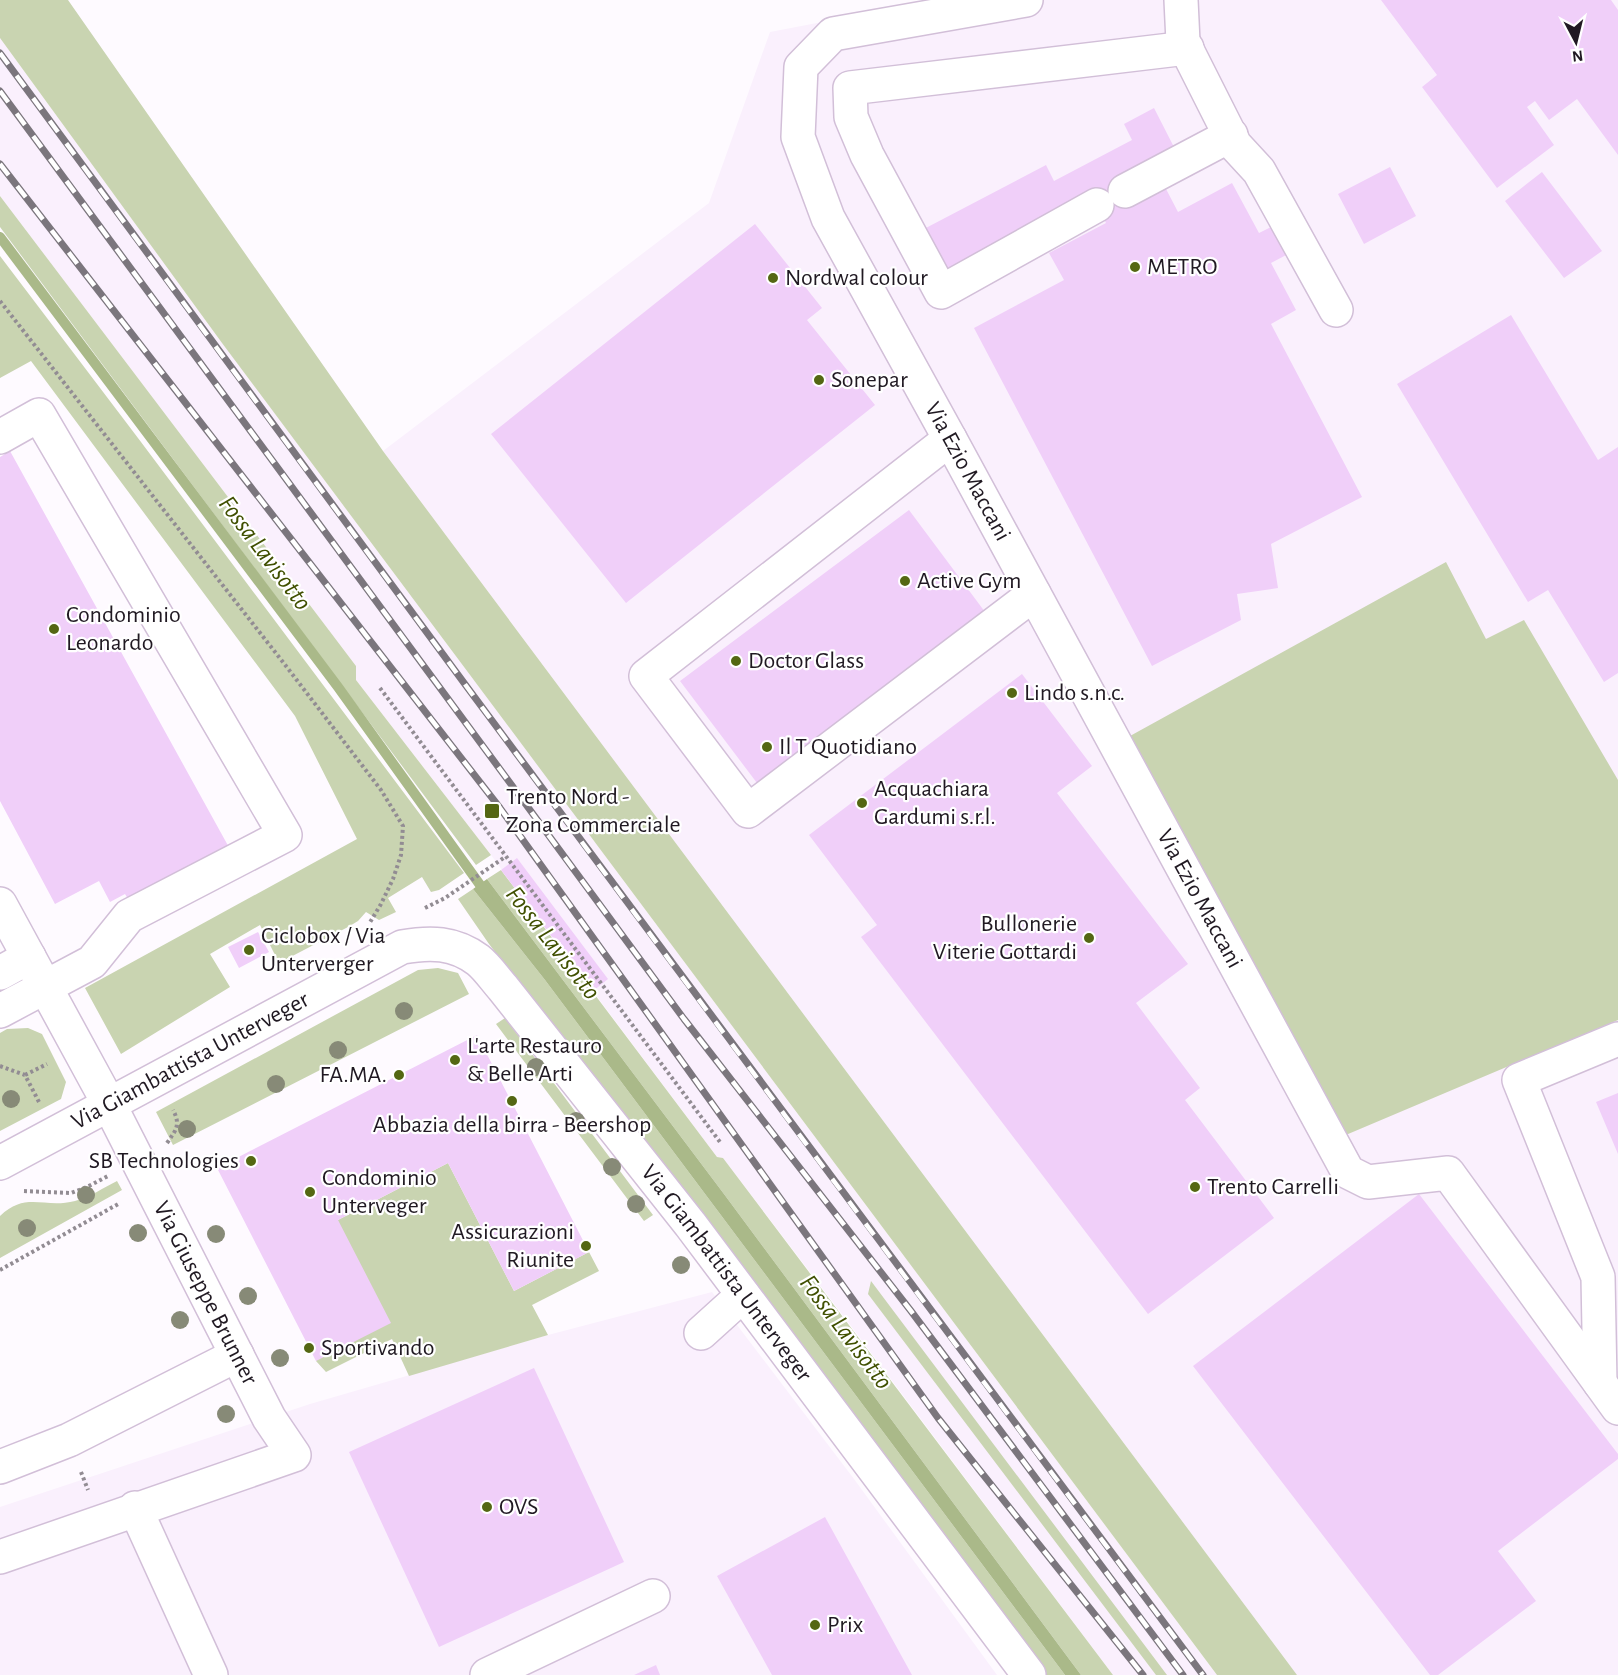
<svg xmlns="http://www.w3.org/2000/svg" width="1618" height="1675" font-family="'Alegreya Sans',sans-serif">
<rect width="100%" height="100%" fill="#fefaff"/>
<path fill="#faf0fd" d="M937,0H1618V1675H1297L383,451L709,203L770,32Z
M0,38L222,343L1217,1675H1113L848,1322L723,1158L717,1157L491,855L356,680V666L0,196Z
M712,1292L854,1479L997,1675H0V1507L310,1404L548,1335Z"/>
<path fill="#c9d4b1" d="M0,0H68L383,451L1297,1675H1217L222,343L0,38Z
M0,196L356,666V680L491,855L476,865L0,227Z
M0,256L141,442L464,873L439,890L431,892L422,877L388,898L396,912L379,920L366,912L358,921L348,927L279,963L260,925L210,954L230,987L121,1054L85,988L357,839L295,716L31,361L0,378Z
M1446,562L1486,639L1524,620L1618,780V1020L1341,1137L1130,736Z
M501,870L717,1157L723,1158L1113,1675H1081L724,1194L487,879Z
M473,889L545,980L1065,1675H1043L744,1276L489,944L458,899Z
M438,968L458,973L469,994L173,1145L156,1112L418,970Z
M505,1018L653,1215L644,1221L496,1024Z
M28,1028L42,1034L66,1082L61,1099L0,1131V1033L7,1029Z
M448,1163L514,1291L589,1252L599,1271L532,1305L548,1335L409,1376L392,1339L326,1372L316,1361L338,1220Z
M117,1181L122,1190L0,1258V1216C26,1191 44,1209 75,1201C90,1197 103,1188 117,1181Z
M871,1281L1167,1675H1156L868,1294Z"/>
<path fill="#aab989" d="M487,879L724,1194L1081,1675H1065L545,980L473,889Z"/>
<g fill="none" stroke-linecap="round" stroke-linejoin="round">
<path stroke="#aab989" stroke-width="10" d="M0,237L338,687L488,896"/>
</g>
<path fill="#f0cff9" d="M1381,0H1611L1618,10V155L1577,99L1549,120L1535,101L1527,107L1554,145L1497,188L1422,87L1437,75Z
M1154,108L1177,153L1165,187L1178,212L1232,183L1259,233L1275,225L1290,253L1271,263L1296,310L1271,324L1362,497L1271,544L1278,588L1237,594L1241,620L1152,666L974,328L1064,280L1049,253L1106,223L1091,194L944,272L922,230L1046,165L1054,181L1132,140L1124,124Z
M1390,167L1416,216L1364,244L1338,194Z
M1542,172L1602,251L1564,278L1505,201Z
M755,224L822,308L807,320L875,405L626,603L491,434Z
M1511,315L1598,460L1618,447V673L1604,682L1548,590L1528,602L1397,384Z
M10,451L231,851L131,904L125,894L110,902L99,881L55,904L0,801V457Z
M909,510L988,616L760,787L680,681Z
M1022,674L1092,766L1057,793L1188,964L1136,1003L1200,1088L1185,1100L1274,1218L1148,1314L861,937L877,925L809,835Z
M517,858L608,979L593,991L501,870Z
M258,932L269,952L239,968L228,947Z
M477,1035L589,1252L514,1291L448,1163L338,1220L391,1323L316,1361L217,1168Z
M1618,1093V1154L1596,1102Z
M1419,1194L1618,1454V1459L1498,1551L1536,1601L1438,1675H1430L1193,1366Z
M534,1368L624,1562L439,1647L349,1452Z
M825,1517L912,1675H772L717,1576Z
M656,1665L660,1675H634Z"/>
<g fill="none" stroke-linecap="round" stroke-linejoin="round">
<g stroke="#d2bfd8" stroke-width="36">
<g id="minor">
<path id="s1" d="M1026,0L833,34L801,67L798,137L828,218L950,439L1348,1172L1368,1182L1448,1173L1618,1408"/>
<path d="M1181,0L1183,42L1235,145L1259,171L1336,310"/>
<path d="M1125,191L1231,135"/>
<path d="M1097,205L941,292L867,155L851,117L850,88L1187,48"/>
<path d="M0,437L39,415L285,835L129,916L92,962L0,1011"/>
<path d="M950,439L646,676L748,811L1034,594"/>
<path id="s2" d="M0,904L109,1104L269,1418L294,1455L0,1557"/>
<path d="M0,973L29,957"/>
<path id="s3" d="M0,1163L402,947C430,942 454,942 478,960C487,967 495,979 503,988L690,1224L1029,1675"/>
<path d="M701,1333L743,1295"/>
<path d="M1600,1383L1598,1277L1519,1080L1618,1039"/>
<path d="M0,1467L69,1440L237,1355"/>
<path d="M135,1508L211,1675"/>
<path d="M487,1675L653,1596"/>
</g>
</g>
<path stroke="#928c93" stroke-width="4" stroke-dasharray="3 3" stroke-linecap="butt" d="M0,301L286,666L381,790L403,826L401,855L393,879L381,904L369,924
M380,688L720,1142
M425,908L445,898L505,857
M0,1066L25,1075L40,1104
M25,1075L47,1064
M167,1143C176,1130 181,1125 173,1110
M24,1191L71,1193L87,1187L108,1176
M0,1270L120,1203
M81,1472L88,1490"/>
<use href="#minor" stroke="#fff" stroke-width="33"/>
<g stroke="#7b767d" stroke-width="7">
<path id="rail" d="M0,53C398,596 799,1136 1203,1675
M0,91L684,1019L911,1311L1183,1675
M0,164L500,808L938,1418L1143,1675"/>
</g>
<use href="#rail" stroke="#fff" stroke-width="4.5" stroke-dasharray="14" stroke-linecap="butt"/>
</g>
<g fill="#878a77">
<circle cx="404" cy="1011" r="9"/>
<circle cx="338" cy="1050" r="9"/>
<circle cx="536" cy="1067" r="9"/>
<circle cx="276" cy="1084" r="9"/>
<circle cx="11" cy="1099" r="9"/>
<circle cx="576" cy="1121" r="9"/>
<circle cx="187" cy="1129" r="9"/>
<circle cx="612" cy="1167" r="9"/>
<circle cx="86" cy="1195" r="9"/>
<circle cx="636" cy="1204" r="9"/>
<circle cx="27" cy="1228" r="9"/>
<circle cx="138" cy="1233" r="9"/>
<circle cx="216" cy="1234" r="9"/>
<circle cx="681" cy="1265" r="9"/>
<circle cx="248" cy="1296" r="9"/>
<circle cx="180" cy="1320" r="9"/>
<circle cx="280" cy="1358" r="9"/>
<circle cx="226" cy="1414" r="9"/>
</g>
<g fill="#546713" stroke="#fff" stroke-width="2">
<circle cx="1135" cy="267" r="6"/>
<circle cx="773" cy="278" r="6"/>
<circle cx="819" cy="380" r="6"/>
<circle cx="905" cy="581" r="6"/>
<circle cx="54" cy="629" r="6"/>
<circle cx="736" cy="661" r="6"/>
<circle cx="1012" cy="693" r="6"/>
<circle cx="767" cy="747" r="6"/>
<circle cx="862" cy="803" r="6"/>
<rect x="484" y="803" width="16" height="16" rx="3"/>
<circle cx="1089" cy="938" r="6"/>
<circle cx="249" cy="950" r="6"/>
<circle cx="455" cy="1060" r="6"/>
<circle cx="399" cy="1075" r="6"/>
<circle cx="512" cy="1101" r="6"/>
<circle cx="251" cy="1161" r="6"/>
<circle cx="1195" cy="1187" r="6"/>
<circle cx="310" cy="1192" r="6"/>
<circle cx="586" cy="1246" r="6"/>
<circle cx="309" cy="1348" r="6"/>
<circle cx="487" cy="1507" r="6"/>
<circle cx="815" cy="1625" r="6"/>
</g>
<g text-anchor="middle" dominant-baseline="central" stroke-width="4.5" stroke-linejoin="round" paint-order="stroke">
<g font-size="24" fill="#201922" stroke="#fff" text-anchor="start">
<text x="1147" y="267">METRO</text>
<text x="785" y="278">Nordwal colour</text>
<text x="831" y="380">Sonepar</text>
<text x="917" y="581">Active Gym</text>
<text x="66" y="615">Condominio<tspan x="66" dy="28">Leonardo</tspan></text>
<text x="748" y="661">Doctor Glass</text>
<text x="1024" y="693">Lindo s.n.c.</text>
<text x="779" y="747">Il T Quotidiano</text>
<text x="874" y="789">Acquachiara<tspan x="874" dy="28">Gardumi s.r.l.</tspan></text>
<text x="506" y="797">Trento Nord -<tspan x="506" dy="28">Zona Commerciale</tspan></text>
<text x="1077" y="924" text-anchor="end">Bullonerie<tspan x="1077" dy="28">Viterie Gottardi</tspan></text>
<text x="261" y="936">Ciclobox / Via<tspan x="261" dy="28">Unterverger</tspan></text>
<text x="467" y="1046">L'arte Restauro<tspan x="467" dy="28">&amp; Belle Arti</tspan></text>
<text x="387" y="1075" text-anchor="end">FA.MA.</text>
<text x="512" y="1125" text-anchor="middle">Abbazia della birra - Beershop</text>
<text x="239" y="1161" text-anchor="end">SB Technologies</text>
<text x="322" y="1178">Condominio<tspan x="322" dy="28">Unterveger</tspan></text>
<text x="1207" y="1187">Trento Carrelli</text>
<text x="574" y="1232" text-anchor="end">Assicurazioni<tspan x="574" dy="28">Riunite</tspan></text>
<text x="321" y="1348">Sportivando</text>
<text x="499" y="1507">OVS</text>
<text x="827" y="1625">Prix</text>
</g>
<g font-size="24" fill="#201922" stroke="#fff">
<text stroke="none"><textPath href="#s1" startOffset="688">Via Ezio Maccani</textPath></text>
<text stroke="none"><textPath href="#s1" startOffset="1174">Via Ezio Maccani</textPath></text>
<text stroke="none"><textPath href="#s3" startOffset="216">Via Giambattista Unterveger</textPath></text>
<text stroke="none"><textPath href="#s3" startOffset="936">Via Giambattista Unterveger</textPath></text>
<text stroke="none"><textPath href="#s2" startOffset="440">Via Giuseppe Brunner</textPath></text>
</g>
<g font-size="26" font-style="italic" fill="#405001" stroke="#fff">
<text transform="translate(265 553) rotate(53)">Fossa Lavisotto</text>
<text transform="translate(553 943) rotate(52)">Fossa Lavisotto</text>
<text transform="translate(846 1332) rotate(53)">Fossa Lavisotto</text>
</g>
</g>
<g transform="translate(1576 42) rotate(173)" stroke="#ffffff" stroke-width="4.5" paint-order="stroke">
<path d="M0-4.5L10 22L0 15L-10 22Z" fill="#201922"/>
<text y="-9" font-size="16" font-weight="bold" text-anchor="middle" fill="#201922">N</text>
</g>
</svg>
